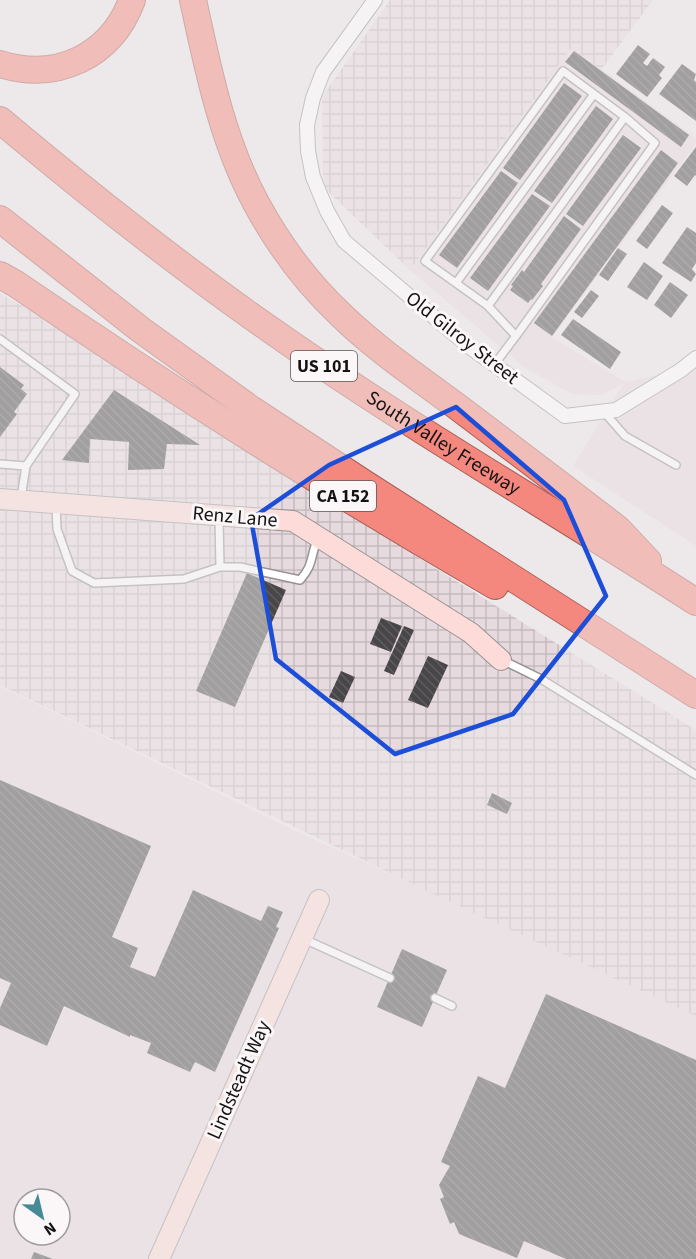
<svg xmlns="http://www.w3.org/2000/svg" width="696" height="1259" font-family="'Source Sans 3',sans-serif">
<defs>
<pattern id="industrial-grid" width="8" height="8" patternUnits="userSpaceOnUse" patternTransform="scale(1.5)"><rect width="8" height="8" fill="#e7dade"/><path d="M0 4h8M4 0v8" fill="none" stroke="#c5babe"/></pattern>
<pattern id="building-back-hatch" width="6" height="6" patternUnits="userSpaceOnUse" patternTransform="scale(1.5)"><rect width="6" height="6" fill="#484648"/><path d="M-1 5l2 2M0 0l6 6M5-1l2 2" fill="none" stroke="#5e5d5e"/></pattern>
</defs>
<rect width="100%" height="100%" fill="#ede9ea"/>
<path fill="#e7dade" fill-rule="evenodd" d="M571,47L696,138V144L552,337L625,382L681,370L696,361V546L573,466L624,383L602,395L572,394L525,368L410,270Z
M0,686L298,832L696,1012V1259H0ZM24,1199H60V1235H24Z"/>
<path fill="url(#industrial-grid)" d="M390,0H653L601,70L571,48L410,270L323,187L322,97Z
M0,294L47,319L195,419L696,730V1016L444,899L0,685Z"/>
<path fill="url(#building-back-hatch)" d="M638,45L650,54L643,63L647,66L653,58L665,67L659,75L662,78L647,97L616,74Z
M574,51L689,135L681,147L565,62Z
M682,64L696,74L694,80L696,82V121L659,94Z
M564,83L582,96L520,180L503,168Z
M596,106L613,119L552,203L534,191Z
M623,135L641,148L583,226L566,214Z
M696,147V176L695,175L687,186L674,176Z
M661,150L678,163L552,336L534,323Z
M501,171L518,183L457,268L439,255Z
M532,194L550,206L488,291L470,278Z
M662,205L673,213L647,249L636,241Z
M564,216L581,229L541,284L543,286L532,300L531,299L528,303L510,290L513,286L511,285L522,270L524,272Z
M687,227L696,233V263L692,269L696,274L691,282L662,263Z
M618,248L627,254L608,281L599,275Z
M644,262L663,276L647,300L627,287Z
M670,282L688,295L671,318L654,305Z
M591,290L599,296L582,318L574,312Z
M573,319L621,352L610,369L561,335Z
M0,367L24,385L21,389L27,394L14,412L17,414L0,437Z
M114,390L200,445L167,444L164,469L128,470L129,442L90,439L89,463L62,460Z
M247,573L286,590L235,707L196,691Z
M381,618L402,626L391,652L370,644Z
M404,626L414,630L394,675L384,671Z
M428,656L448,665L428,708L408,700Z
M341,671L355,677L343,703L329,697Z
M0,780L151,846L112,937L138,948L130,967L155,977L193,890L261,921L268,906L283,912L276,927L279,928L215,1072L195,1062L190,1072L147,1053L151,1043L130,1035V1037L64,1006L47,1046L0,1025V1008L11,983L0,978Z
M492,793L512,803L507,814L487,805Z
M402,949L447,970L422,1027L377,1007Z
M546,994L696,1060V1259H566L524,1241L517,1258L459,1234L454,1222L450,1224L440,1199L444,1197L439,1185L450,1166L441,1162L478,1076L505,1088Z
M34,1252L53,1259H31Z"/>
<g fill="none" stroke-linecap="round" stroke-linejoin="round">
<g stroke="#969394" stroke-width="10">
<path id="lane" d="M456,283L594,94
M488,306L625,117
M0,339L75,394L26,466L21,498
M494,365L516,336L655,143L625,117L563,71L425,261L488,306L516,336
M604,412L625,436L676,465
M0,464L26,466
M56,505L57,529L72,571L94,583L184,579L220,567L219,518
M220,567H240L300,580C314,565 310,556 318,538
M502,660L541,679L696,775
M304,939L390,978
M435,998L452,1006"/>
</g>
<g stroke="#969394" stroke-width="16">
<path id="street" d="M375,0L323,72L313,98L307,125L308,151L313,177L327,211L344,241L467,345L565,416L616,410L681,370L696,358"/>
</g>
<g stroke="#969394" stroke-width="22">
<path id="secondary" d="M0,499L293,521L471,633L501,660
M159,1259L319,900"/>
</g>
<g stroke="#a65f59" stroke-width="28">
<g id="highway">
<path d="M193,0C208,69 222,140 256,203C278,244 307,283 341,315C377,350 419,378 459,408C512,448 565,488 618,529L648,561"/>
<path d="M0,64C57,82 111,56 132,0"/>
<path id="s1" d="M0,120C87,193 175,263 268,328C407,426 554,510 696,602"/>
<path d="M0,219L141,330L251,409L367,485L696,695"/>
<path d="M0,275L16,284C172,391 331,491 495,586"/>
</g>
</g>
<use href="#lane" stroke="#fff" stroke-width="7"/>
<use href="#street" stroke="#fff" stroke-width="14"/>
<use href="#secondary" stroke="#fcdbd8" stroke-width="20"/>
<use href="#highway" stroke="#f4887e" stroke-width="26"/>
</g>
<path d="M0 0H696V1259H0ZM456,407L564,500L606,596L513,714L395,754L276,659L251,519L329,465Z" fill="#ede9ea" fill-opacity=".55" fill-rule="evenodd"/>
<path fill="none" stroke="#1d4ed8" stroke-width="4.5" stroke-linejoin="round" d="M456,407L564,500L606,596L513,714L395,754L276,659L251,519L329,465Z"/>
<g text-anchor="middle" dominant-baseline="central" stroke-width="6" stroke-linejoin="round" paint-order="stroke">
<g fill="#fbf6f8" stroke="#595758" stroke-width="1.5">
<rect x="291" y="351" width="66" height="30" rx="4.5"/>
<rect x="310" y="481" width="66" height="30" rx="4.5"/>
</g>
<g font-size="18" font-weight="bold" fill="#141313">
<text x="324" y="366">US 101</text>
<text x="343" y="496">CA 152</text>
</g>
<g font-size="20" fill="#141313" stroke="#fbf6f8">
<text transform="translate(462 338) rotate(38)">Old Gilroy Street</text>
<text stroke="none"><textPath href="#s1" startOffset="549">South Valley Freeway</textPath></text>
<text transform="translate(235 517) rotate(5)">Renz Lane</text>
<text transform="translate(239 1080) rotate(-66)">Lindsteadt Way</text>
</g>
</g>
<g transform="translate(42 1217) rotate(146)"><circle r="28" fill="#fbf6f8" stroke="#9f9b9c" stroke-width="1.5"/>
<path d="M0-4.5L10 22L0 15L-10 22Z" fill="#458b96"/>
<text y="-9" font-size="16" font-weight="bold" text-anchor="middle" fill="#141313">N</text>
</g>
</svg>
